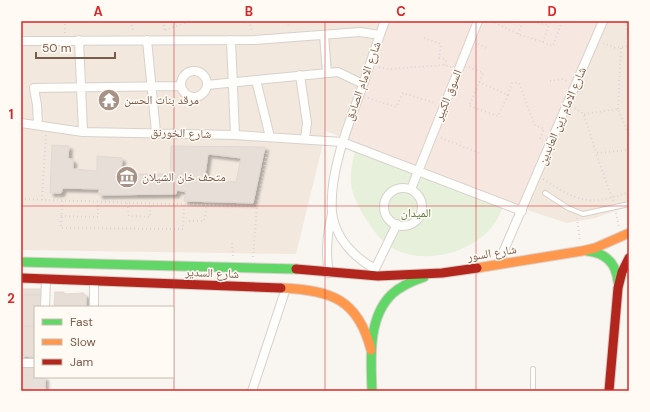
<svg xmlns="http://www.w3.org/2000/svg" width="650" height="412" font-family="'DM Sans','Noto Naskh Arabic',sans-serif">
<defs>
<filter id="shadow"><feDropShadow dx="3.5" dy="3.5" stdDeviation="1" flood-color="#0004"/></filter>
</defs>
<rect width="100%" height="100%" fill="#f9f5f0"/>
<path fill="#f2e8de" d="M21,21H629V206L595,218L567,223L524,209L326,131L296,254L21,250Z"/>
<path fill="#f6e8e1" d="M385,21H603L522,211L342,142Z"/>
<path fill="#e7f0db" d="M356,147L504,204C501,212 497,221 491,228C468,256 412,268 383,241C377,236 373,229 368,222C361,212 352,196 351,183C350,171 353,159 356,147Z"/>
<path fill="#e6ded7" stroke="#e2d8d2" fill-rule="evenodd" filter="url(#shadow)" d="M52,145L69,146L68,158L73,160V169L97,171V156L122,158L121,174H170L171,146L265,147L253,203L184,201L186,192L177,190L176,194L99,195V189L63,188L61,193H50ZM208,154L241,158L236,182L204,181Z
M21,289H42V295H21Z
M55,292H64V294L84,293V295H86V307H54Z
M21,295H42V307H35L34,326H21Z
M21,326H34L35,357L21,356Z
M21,368H35V377H45V391H21Z"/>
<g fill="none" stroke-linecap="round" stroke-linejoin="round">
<g stroke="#d7d1cb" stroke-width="6">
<path id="lane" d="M545,193L568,208L583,214L629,204
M533,391V369"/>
</g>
<g stroke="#d7d1cb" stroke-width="10">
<path id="street" d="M385,21C377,42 370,64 363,85C349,123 329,171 332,212C335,238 354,257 375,269L397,224
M324,35L327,73
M79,40L83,132
M147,40L156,132
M231,40L235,135
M21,41L255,40L360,32L380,35
M181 84a13 13 0 1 1 26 0a13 13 0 1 1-26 0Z
M300,75L307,123L305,139
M256,80L270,137
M207,85L338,72L363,84
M21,123L83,132L235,135L342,142L522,211
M38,125L37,105L34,88L181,86
M384 207a19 19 0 1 1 38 0a19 19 0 1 1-38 0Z
M411,189L478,21
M498,264L603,21
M329,273C325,252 327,234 332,214
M94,281V307
M45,307L46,279
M21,363H35
M252,391L286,288"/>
</g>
<g stroke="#d9d2cb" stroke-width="11">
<path id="fast" d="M587,251C606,253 616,263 618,282
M21,262L296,269
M372,391C371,360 367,318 392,294C401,286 412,281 424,277"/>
</g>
<g stroke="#d9d2cb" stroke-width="11">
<path id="slow" d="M477,268L582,251L595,248L629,233
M281,288C331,290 358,299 371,350"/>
</g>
<g stroke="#d9d2cb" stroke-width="11">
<path id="jam" d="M296,269L378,276L442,273L477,268
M21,278L281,288
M609,391L618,288L622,272L629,258"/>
</g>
<path stroke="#dcd5d0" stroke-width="2" stroke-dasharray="1 3" stroke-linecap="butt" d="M131,21L133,32
M163,21L165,31
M249,21L252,31
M287,21L289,28
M491,21L518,34L543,42L550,21
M530,21L549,25
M625,21L629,41
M165,30L191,21
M65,33V21
M518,34L523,21
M424,38L441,44L439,58L446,60L445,65
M543,42L553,46L562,21
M603,43L615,48L629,46
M478,44L489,49
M379,67L387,69L445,65L451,67
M469,67L483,73C479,84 474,95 469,106L498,116L508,95L479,82
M550,81L562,79L567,81
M508,95L512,83H519L532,118L535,125L544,129L540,139L543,141
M368,98L396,107L403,93L435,103
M575,108L584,114L596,153
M618,109L621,47
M584,114L618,109L629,135
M441,138L482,154
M543,179C577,201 589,207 629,192
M21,199L257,207
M42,200L46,134
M62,201L61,228L183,229L184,205
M613,201L596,153L629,150
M127,203L129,216L150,217V204
M616,213L619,226
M61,216L98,217V202
M577,218L580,241
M189,221H204L207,205
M232,243L233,256
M253,257L257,207L268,146"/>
<use href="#lane" stroke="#fefefd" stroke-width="4"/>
<use href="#street" stroke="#fefefd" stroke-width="8"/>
<use href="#fast" stroke="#63d668" stroke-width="9"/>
<use href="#slow" stroke="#ff974d" stroke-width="9"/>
<use href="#jam" stroke="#b3261e" stroke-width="9"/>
</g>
<path fill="none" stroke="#d62828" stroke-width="1" stroke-opacity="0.55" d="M174,21V391M325,21V391M476,21V391M21,206H629"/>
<defs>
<g id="temple-disc" transform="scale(1.15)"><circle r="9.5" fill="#a69286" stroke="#fffaf3"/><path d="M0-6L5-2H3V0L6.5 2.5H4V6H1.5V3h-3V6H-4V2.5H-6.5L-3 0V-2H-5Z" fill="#fff"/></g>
<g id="museum-disc" transform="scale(1.15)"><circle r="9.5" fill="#a69286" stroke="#fffaf3"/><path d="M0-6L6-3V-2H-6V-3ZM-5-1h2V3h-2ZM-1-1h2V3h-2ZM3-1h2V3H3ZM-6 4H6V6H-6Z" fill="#fff"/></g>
</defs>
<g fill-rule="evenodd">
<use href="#temple-disc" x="109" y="100"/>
<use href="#museum-disc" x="127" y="177"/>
</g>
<g text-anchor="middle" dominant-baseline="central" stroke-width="3" stroke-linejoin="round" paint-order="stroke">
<g font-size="12" fill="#7a5c4d" stroke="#fffaf3">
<text transform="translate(363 81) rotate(-70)">شارع الامام الصادق</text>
<text transform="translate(448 95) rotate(-68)">السوق الكبير</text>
<text transform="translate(562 116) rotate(-67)">شارع الامام زين العابدين</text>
<text transform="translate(181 133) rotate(2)">شارع الخورنق</text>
<text transform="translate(492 253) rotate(-9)">شارع السور</text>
<text transform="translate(212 273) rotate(2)">شارع السدير</text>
</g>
<g font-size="12" fill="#7a5c4d" stroke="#fffaf3" text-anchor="start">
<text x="124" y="100">مرقد بنات الحسن</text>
<text x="142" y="177">متحف خان الشيلان</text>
</g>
<g font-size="12" fill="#537a41" stroke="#fffaf3">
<text x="416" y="213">الميدان</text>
</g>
</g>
<rect width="650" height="412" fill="none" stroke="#fffaf3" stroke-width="44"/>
<rect x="34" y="306" width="140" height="72" fill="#fffaf3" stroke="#cabbb1"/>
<rect x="42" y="319" width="20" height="6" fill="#63d668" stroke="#cabbb1"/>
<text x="70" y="326" font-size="12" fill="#7a5c4d">Fast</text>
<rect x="42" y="339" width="20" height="6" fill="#ff974d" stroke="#cabbb1"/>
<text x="70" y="346" font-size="12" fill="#7a5c4d">Slow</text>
<rect x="42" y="359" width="20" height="6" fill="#b3261e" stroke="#cabbb1"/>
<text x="70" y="366" font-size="12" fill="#7a5c4d">Jam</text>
<path d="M36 52v6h79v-6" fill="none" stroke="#7a5c4d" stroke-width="2"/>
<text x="42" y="52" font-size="12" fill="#7a5c4d" stroke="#fffaf3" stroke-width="3" paint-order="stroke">50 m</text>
<rect x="22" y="22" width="606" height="368" fill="none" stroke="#d62828" stroke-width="1.5"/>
<g font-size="13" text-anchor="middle" font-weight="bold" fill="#d62828">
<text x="98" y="16">A</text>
<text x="249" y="16">B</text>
<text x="401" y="16">C</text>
<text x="552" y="16">D</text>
<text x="11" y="119">1</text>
<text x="11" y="303">2</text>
</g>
</svg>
